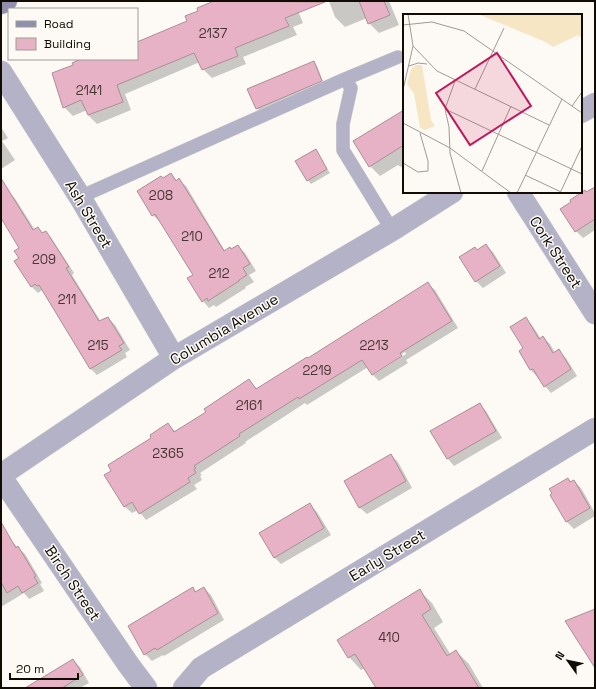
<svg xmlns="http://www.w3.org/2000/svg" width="596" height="689" font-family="'Space Grotesk',sans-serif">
<rect width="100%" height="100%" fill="#fdfaf5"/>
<path fill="#0003" d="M226,1H294L303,23L293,27L297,35L243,57L246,64L212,78L203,69L200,62L125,94L131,110L97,124L88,115L87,110L73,116L64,107L74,66L84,59H137V43L188,22L186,17Z
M329,1H389L399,25L379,33L369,23L367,18L345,27L335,17Z
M314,62L317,66L324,84L260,112L257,108Z
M404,111V166L401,167L398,165L380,176L370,166Z
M1,127L8,138L2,141L15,160L1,169Z
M315,150L330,173L311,184L308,180Z
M171,174L177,181L179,180L186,186L225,251L232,250L238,246L245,253L256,271L249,275L254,282L245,287L246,288L216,307L214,305L209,308L203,301L194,275L160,222L153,215L163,179Z
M595,188V230L583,238L576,231L587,193Z
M10,193L16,200L35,230L38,228L43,234L46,232L52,239L74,273L72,275L101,322L108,318L115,325L130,350L125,353L127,357L97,375L91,369L45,292L42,290L38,293L31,286L20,258L21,248L1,216V199Z
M486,245L493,252L506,273L483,288L476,281L477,250Z
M428,284L435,290L458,328L406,360L408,363L379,381L373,375L406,354L405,352L373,373V375L368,367L307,405L305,403L245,442L246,443L200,473L202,475L200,476L202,480L194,485L197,489L146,520L138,510L132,513L125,507L106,475L168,425L175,431L207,412L249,380L258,390Z
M525,318L532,325L541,339L543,337L550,344L555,353L559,351L566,358L577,376L551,393L531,370L520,351L525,349Z
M479,404L486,411L502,438L454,466L448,459L432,431Z
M391,455L398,462L412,488L367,514L360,508Z
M568,479L572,483L574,481L581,488L595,513V516L574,529L567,522L551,495Z
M310,505L317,512L331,535L281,564L274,557Z
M10,540L25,554L42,583L40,584L44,591L29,599L24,593L1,607V545Z
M204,588L211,595L224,620L164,656L163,655L152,661L145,654L193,589L196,592Z
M420,591L432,603L443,622L434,628L451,655L456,651L469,664L483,688H377L365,668L361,670L349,657Z
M73,660L80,667L89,683L80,688H43Z"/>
<path fill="#e7b2c5" stroke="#ab8e98" d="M214,1L325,2L285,18L289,26L235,48L238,56L202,70L194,53L117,85L123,102L88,115L81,100L63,108L52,73L73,65L72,63L81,59H137V42L187,21L185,16L198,11L197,8Z
M359,1H384L390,15L368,24Z
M314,61L322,81L256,109L247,89Z
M404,110V145L369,167L353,141Z
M316,149L327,169L307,181L295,161Z
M171,173L176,181L179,178L224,251L230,247L231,249L238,245L250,264L243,268L247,275L239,280V281L208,301L207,298L202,302L187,278L193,275L155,214L152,216L137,191L161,176L163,178Z
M1,178L33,230L38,227L42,233L46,231L69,267L66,268L99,321L108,317L124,343L119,346L122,350L90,369L39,285L37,286L35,284L31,287L14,261L19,258L14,251L19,248L1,218Z
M595,187V219L575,232L560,209L571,202L570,200L585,190L586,192Z
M486,244L500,266L475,282L459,257L475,247L477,250Z
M428,282L452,321L400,353L402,356L372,375L362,360L299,399L298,397L239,434L240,436L194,466L196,468L194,469L196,473L188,478L190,482L139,514L132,502L124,507L104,475L111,471L108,465L151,438L150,435L168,423L174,432L206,412L204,409L249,379L256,389L307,357L308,358Z
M526,317L539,339L543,336L553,353L559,349L571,369L544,387L533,369L530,370L519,351L523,348L510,327Z
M480,403L496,431L447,459L430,431Z
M391,454L406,481L359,508L344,481Z
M568,478L570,482L574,480L590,508L566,522L550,495L552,493L549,489Z
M310,503L324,528L274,558L259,533Z
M1,522L16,548L18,546L36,576L34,577L38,583L22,593L18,586L7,593L1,582Z
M193,587L195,592L204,587L218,613L157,650L155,648L144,655L128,626Z
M420,589L431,609L422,615L447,656L456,650L479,688H376L355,654L348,658L337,640Z
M595,609V668L565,621Z
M73,659L83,675L62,688H25Z"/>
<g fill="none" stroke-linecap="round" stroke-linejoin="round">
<g stroke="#d7d4ce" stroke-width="14">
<path id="lane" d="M345,79L398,57
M80,197L345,79L351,88L343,124V150L392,230"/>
</g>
<g stroke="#d7d4ce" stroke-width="23">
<path id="street" d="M1,72L80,197L174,358
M581,112L595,104
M518,192L595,313
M1,475L174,358L392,230L452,192
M1,477L128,664L146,688
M184,688L201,668L595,429"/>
</g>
<g stroke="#d7d4ce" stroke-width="23">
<path id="secondary" d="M1,3L6,1"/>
</g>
<use href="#lane" stroke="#b3b2c7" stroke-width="13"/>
<use href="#street" stroke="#b3b2c7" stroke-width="22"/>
<use href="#secondary" stroke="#918fae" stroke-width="22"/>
</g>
<g text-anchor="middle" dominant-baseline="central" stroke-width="3" stroke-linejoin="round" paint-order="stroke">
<g font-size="13" fill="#463634">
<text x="213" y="33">2137</text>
<text x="89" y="90">2141</text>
<text x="161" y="195">208</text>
<text x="192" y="236">210</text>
<text x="44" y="259">209</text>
<text x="219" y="273">212</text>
<text x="67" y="299">211</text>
<text x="98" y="345">215</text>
<text x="374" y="345">2213</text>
<text x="317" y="370">2219</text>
<text x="249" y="405">2161</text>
<text x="168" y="453">2365</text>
<text x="389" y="637">410</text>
</g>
<g font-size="15" fill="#100c04" stroke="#fdfaf5">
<text transform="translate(89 214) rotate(59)">Ash Street</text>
<text transform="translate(556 252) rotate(57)">Cork Street</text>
<text transform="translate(224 329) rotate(-31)">Columbia Avenue</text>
<text transform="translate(387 555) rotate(-31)">Early Street</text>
<text transform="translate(73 583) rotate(56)">Birch Street</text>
</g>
</g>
<g transform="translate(403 14)">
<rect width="179" height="179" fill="#fdfaf5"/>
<path d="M179,0V24L175,21L150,33L125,16ZM13,51H19L28,106L32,112L22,116L17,114L11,80L4,70L8,55Z" fill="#f7e6c3"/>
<path d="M75,0H179V9L145,29Z" fill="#f7e6c3"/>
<path fill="none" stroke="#9e9b95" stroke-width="1" d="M5,0L10,32L34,57L146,111M0,11L29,8L61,17L179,99M6,52L15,49L24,50M52,67L42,95L46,113L47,139L58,179M72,75L101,14M0,76L10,32M169,92L179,78M42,95L179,160M0,109L47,134L108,179M0,149L15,158L25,157V147L17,119M79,157L108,92M122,161L158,178M114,179L159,85M157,179L179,132"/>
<path fill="#c2185b" fill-opacity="0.15" stroke="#c2185b" stroke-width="2" d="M94,39L128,92L67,131L33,79Z"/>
<rect width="179" height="179" fill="none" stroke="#100c04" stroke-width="2"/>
</g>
<rect width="596" height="689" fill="none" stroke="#100c04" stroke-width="4"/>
<rect x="8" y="8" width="130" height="52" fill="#fdfaf5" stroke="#9e9b95"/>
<rect x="16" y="21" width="20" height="6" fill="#918fae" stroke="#9e9b95"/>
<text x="44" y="28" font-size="12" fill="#100c04">Road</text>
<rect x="16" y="38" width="20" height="12" fill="#e7b2c5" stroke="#9e9b95"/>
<text x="44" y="48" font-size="12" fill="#100c04">Building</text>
<g transform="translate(568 661) rotate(303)" stroke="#fdfaf5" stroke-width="3" paint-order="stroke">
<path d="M0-3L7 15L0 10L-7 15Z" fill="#100c04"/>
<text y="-6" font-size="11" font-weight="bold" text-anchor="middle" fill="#100c04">N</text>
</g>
<path d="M10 673v6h68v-6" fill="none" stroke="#100c04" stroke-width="2"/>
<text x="16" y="673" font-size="12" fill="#100c04" stroke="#fdfaf5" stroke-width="3" paint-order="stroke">20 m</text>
</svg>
